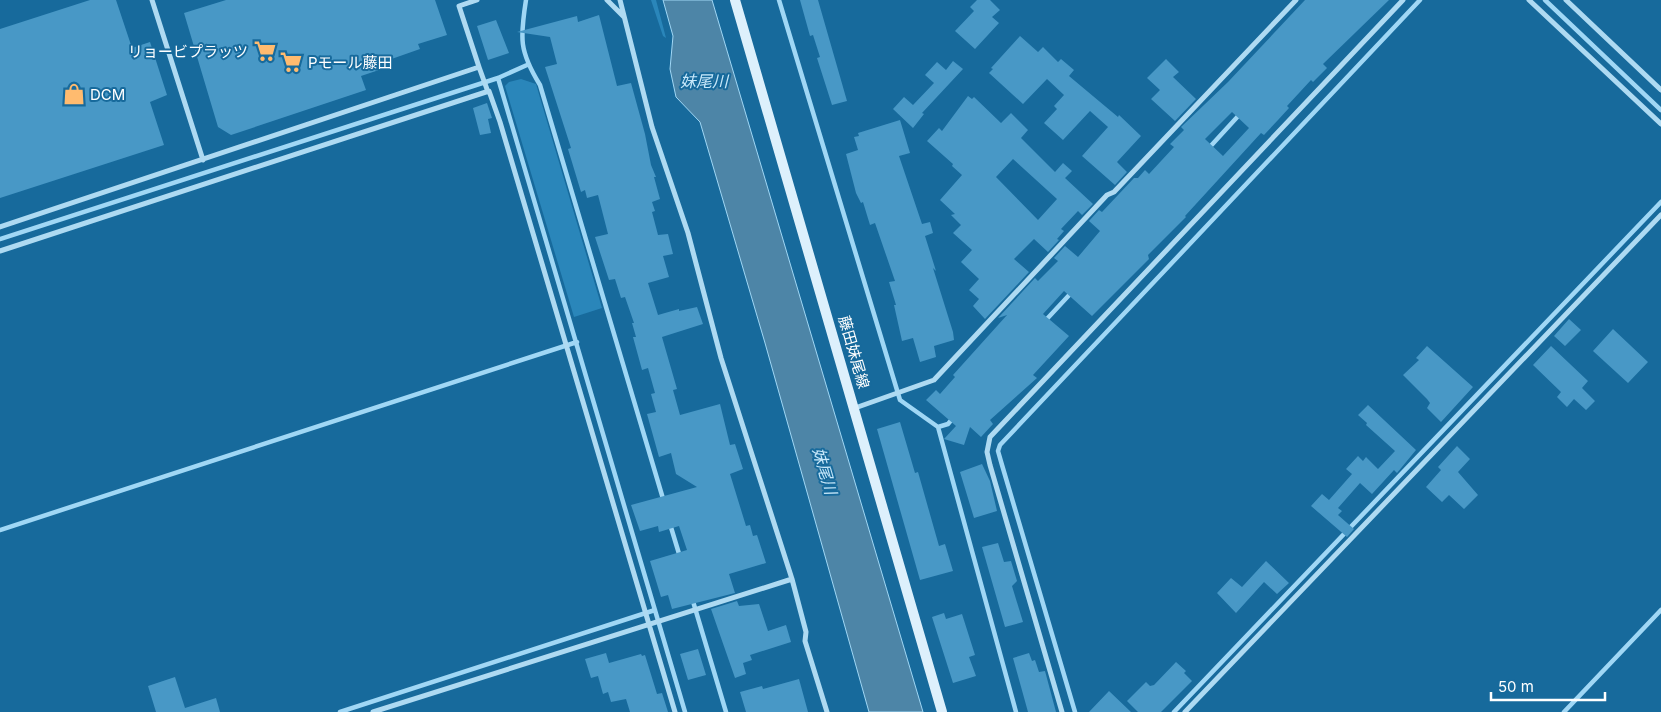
<svg xmlns="http://www.w3.org/2000/svg" width="1661" height="712" font-family="Inter,'Noto Sans JP',sans-serif">
<rect width="100%" height="100%" fill="#176a9c"/>
<path fill="#2a86ba" d="M651,0H656L666,38L663,36Z
M521,79L536,84L602,308L574,317L505,86L509,82Z"/>
<path fill="#4d85a7" stroke="#a0d7f5" d="M663,0H712L923,712H869L765,343L700,122L676,97L670,69L673,36Z"/>
<g fill="none" stroke-linecap="round" stroke-linejoin="round">
<path stroke="#a0d7f5" stroke-width="4.5" d="M526,0C520,38 519,51 540,85L664,502
M779,0L900,400L938,427L1016,712
M1545,0L1661,110
M498,78L685,712
M1208,149L1240,114
M0,239L498,78L527,65
M1045,321L1072,292
M938,427L948,424L953,418
M670,524L680,557
M0,530L577,342
M692,598L726,712
M340,712L655,610
M1075,712L1002,465L998,451L1000,445L1420,0
M1174,712L1661,202
M1564,712L1661,610"/>
</g>
<path fill="#4898c6" fill-rule="evenodd" d="M90,0H116L132,48L150,42L167,95L150,102L164,145L0,198V29Z
M226,0H435L447,35L418,44L420,49L383,62L385,68L361,76L366,90L231,135L218,127L184,13Z
M800,0H818L847,101L832,105L817,58L820,57L813,35L810,36Z
M977,0H990L1000,10L992,17L999,23L975,49L955,31L974,11L970,7Z
M1305,0H1389L1323,64L1327,68L1313,82L1311,80L1287,106L1289,108L1278,120L1264,135L1261,133L1185,216L1186,217L1148,255L1149,259L1092,316L1064,291L1043,314L1069,336L1033,375L1037,378L990,420L993,424L981,437L970,427L964,445L944,439L956,426L926,400L936,390L940,394L955,377L953,375L1007,315L998,318L1035,278L1038,281L1058,261L1054,258L1065,246L1078,257L1100,231L1089,221L1099,210L1102,212L1134,178H1138L1145,170L1149,174L1174,147L1170,144L1184,130L1181,127L1228,82ZM1232,112L1249,128L1223,156L1205,139Z
M599,15L617,86L631,83L645,134L651,165L656,177H654L660,199L652,202L655,211L652,212L658,235L668,234L673,254L663,256L669,277L648,283L658,315L679,309V311L697,307L703,324L662,337L677,389L673,390L680,415L720,404L730,445L735,444L743,469L730,474L746,526L750,525L753,536L757,535L766,563L729,574L735,593L672,609L668,595L661,597L650,561L687,550L679,526L659,532L658,526L640,531L631,505L697,487L676,474L671,453L659,457L647,414L656,412L651,394L655,393L648,368L642,370L633,337H636L632,323H634L625,297L621,298L615,279L609,280L595,237L608,234L598,195L587,198L585,190L581,192L568,149L571,148L545,67L557,64L550,37L517,32L577,16L578,22Z
M496,20L509,53L488,60L477,26Z
M1020,36L1038,52L1043,47L1058,62L1061,59L1074,70L1069,76L1118,117L1119,115L1141,136L1117,162L1127,172L1115,185L1082,156L1108,127L1090,111L1063,140L1044,123L1057,109L1054,106L1064,95L1047,79L1023,104L989,73L993,69L991,68Z
M1166,59L1179,72L1173,77L1196,99L1175,121L1151,99L1160,90L1147,78Z
M953,61L963,69L922,113L924,114L913,128L893,109L904,97L913,105L934,83L925,75L937,62L946,70Z
M968,96L972,99L974,97L1001,123L1011,113L1028,130L1021,138L1055,172L1063,163L1072,171L1065,178L1093,204L1082,215L1078,211L1061,229L1064,231L1057,239L1059,240L1048,252L1034,239L1014,259L1029,272L985,319L973,306L979,299L969,290L979,279L961,262L972,250L953,233L961,225L951,215L955,214L940,200L962,175L952,166L953,164L927,141L939,128L942,131ZM1013,159L1057,199L1038,220L996,177Z
M487,103L492,118L488,119L491,133L480,135L473,108Z
M900,120L910,153L899,156L922,224L930,222L933,233L925,236L936,271L933,268L953,332L954,340L934,346L936,357L920,362L913,338L902,341L894,305H896L889,282L895,281L875,223L870,225L863,202L861,203L856,193L846,154L858,150L854,137L859,136L858,133Z
M1569,319L1581,330L1565,346L1554,336Z
M1613,329L1648,362L1628,383L1593,351Z
M1427,346L1473,387L1441,422L1427,408L1430,403L1427,399L1403,375L1419,360L1416,358Z
M1551,346L1588,381L1582,388L1595,401L1586,410L1574,399L1567,407L1557,397L1561,392L1533,365Z
M1368,405L1416,450L1397,473L1394,470L1372,494L1360,483L1338,508L1342,511L1338,515L1354,529L1347,537L1311,506L1322,494L1329,500L1352,474L1346,469L1358,456L1363,461L1366,457L1378,469L1395,451L1366,425L1367,423L1358,415Z
M900,422L915,473L918,472L939,546L945,544L953,571L920,580L877,429Z
M1457,446L1470,459L1458,472L1478,495L1464,509L1449,495L1442,502L1426,487L1441,470L1438,467Z
M982,464L990,481L997,511L974,518L960,472Z
M998,543L1004,562L1011,561L1017,581L1012,586L1023,622L1005,627L982,547Z
M1266,561L1289,583L1277,594L1264,582L1236,613L1217,593L1231,578L1242,587Z
M737,601L739,606L759,604L768,631L786,625L791,642L750,655L752,660L743,663L746,674L735,678L711,609Z
M944,613L946,619L962,614L975,655L969,657L976,676L953,683L932,617Z
M698,649L706,675L688,680L680,654Z
M606,653L609,663L641,654L642,656L645,655L657,694L662,693L668,712H630L626,699L611,702L608,692L603,694L598,676L591,678L585,659Z
M1029,653L1032,661L1035,660L1039,672L1045,671L1056,712H1028L1013,658Z
M1176,662L1186,671L1184,673L1192,681L1161,712H1138L1127,701L1146,682L1150,686L1154,685Z
M175,677L185,708L216,698L220,712H156L148,686Z
M799,679L808,712H746L740,692L762,686L763,689Z
M1109,691L1131,712H1089Z"/>
<g fill="none" stroke-linecap="round" stroke-linejoin="round">
<path stroke="#aedaf2" stroke-width="5" d="M152,0L203,160
M607,0L624,17
M620,0L652,127L688,233L721,358L792,579L806,632L805,641L827,712
M1529,0L1661,124
M1566,0L1661,90
M479,67L488,92
M0,227L479,67L459,6L477,0
M0,251L489,91L500,122L675,712
M855,408L934,380L1107,195L1114,192L1296,0
M373,712L792,579
M1062,712L990,465L987,452L990,437L1403,0
M1185,712L1661,215"/>
<path stroke="#ddf0fc" stroke-width="10" d="M735,0L942,712"/>
</g>
<defs>
<g id="supermarket-bare" transform="scale(1.725)"><path d="M-6-5.5h2.5l.6 2H6L4.5 2H-2.5L-4.4-4H-6ZM-1.5 3.2a1.3 1.3 0 1 0 .1 0ZM3 3.2a1.3 1.3 0 1 0 .1 0Z" fill="#ffbb6f" stroke="#176a9c" stroke-width="2.5" paint-order="stroke"/></g>
<g id="shop-bare" transform="scale(1.725)"><path d="M-5-2.5h2.3a2.7 3.5 0 0 1 5.4 0H5L5.5 6h-11ZM-1.5-2.5h3a1.5 2.3 0 0 0-3 0Z" fill="#ffbb6f" stroke="#176a9c" stroke-width="2.5" paint-order="stroke"/></g>
</defs>
<g fill-rule="evenodd">
<use href="#supermarket-bare" x="265" y="51"/>
<use href="#supermarket-bare" x="291" y="62"/>
<use href="#shop-bare" x="74" y="94"/>
</g>
<g text-anchor="middle" dominant-baseline="central" stroke-width="4" stroke-linejoin="round" paint-order="stroke">
<g font-size="15" fill="#fff" stroke="#176a9c" text-anchor="start">
<text x="248" y="51" text-anchor="end">リョービプラッツ</text>
<text x="308" y="62">Pモール藤田</text>
<text x="90" y="94">DCM</text>
</g>
<g font-size="15" fill="#fff" stroke="#176a9c">
<text transform="translate(854 352) rotate(74)">藤田妹尾線</text>
</g>
<g font-size="16" font-style="italic" fill="#c8e8fa" stroke="#176a9c">
<text x="704" y="81">妹尾川</text>
<text transform="translate(825 471) rotate(74)">妹尾川</text>
</g>
</g>
<path d="M1491 692v8h114v-8" fill="none" stroke="#ffffff" stroke-width="2.5"/>
<text x="1498" y="692" font-size="15" fill="#ffffff" stroke="#176a9c" stroke-width="4" paint-order="stroke">50 m</text>
</svg>
